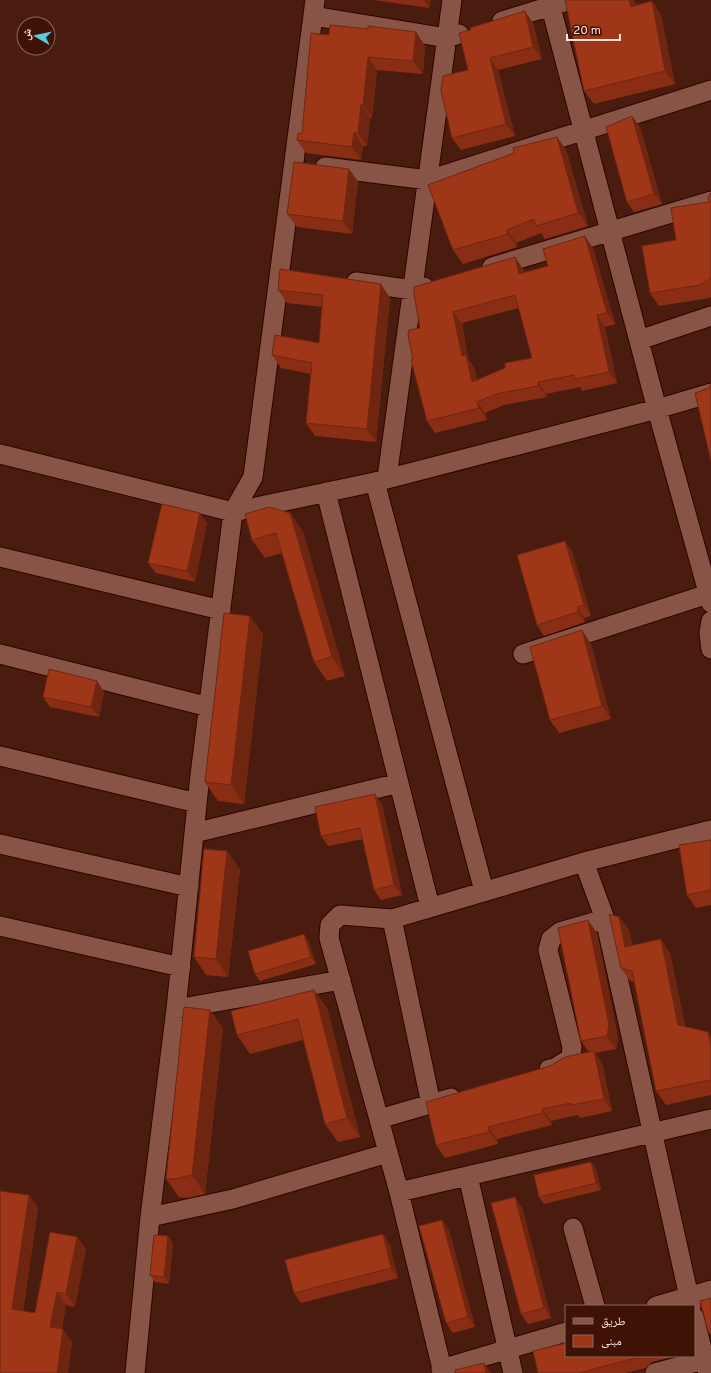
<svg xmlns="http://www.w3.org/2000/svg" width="711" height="1373" font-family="Overpass,'Noto Naskh Arabic',sans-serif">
<rect width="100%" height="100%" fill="#4a1c10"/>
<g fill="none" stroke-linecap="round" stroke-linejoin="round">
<g stroke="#2e0300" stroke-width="21">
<path id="street" d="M549,0L657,409L711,603
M313,16L447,38L459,34
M502,21L571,0
M325,167L428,180L711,90
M492,267L711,201
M356,282L413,290L424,287
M639,340L711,316
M0,454L233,512L375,482L657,409L711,393
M387,478L452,0
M375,482L484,891
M326,492L430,907
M0,557L221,610
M711,621L709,633L711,649
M0,654L209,707
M523,654L708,594
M0,756L197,803
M194,833L399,783
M0,844L189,887
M584,862L605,919L691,1306
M392,919L431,1104
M0,926L181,967
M176,1009L341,980
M549,1069L555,1068L571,1058L572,1047L548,950L551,939L560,932L605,919
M379,1119L451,1098
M468,1176L513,1373
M399,1192L711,1119
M150,1217L233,1199L388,1153
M573,1228L595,1306
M656,1306L711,1290
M694,1317L708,1373
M441,1369L566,1332
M135,1373L150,1217L176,1009L200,775L233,512L253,477L315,0
M443,1373L399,1192L329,938L330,925L340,915L392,919L584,862L711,830
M655,1373L711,1358"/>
</g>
<use href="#street" stroke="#885446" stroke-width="19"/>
</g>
<path fill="#892e15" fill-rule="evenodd" d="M374,0H431L429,8Z
M652,1L661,15L675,84L594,104L584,91L635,2L636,5Z
M533,23L542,59L498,70L515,136L461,150L452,138L468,70Z
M416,32L425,46L423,74L377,70L372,118H370L367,146H363L361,160L306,153L297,140L302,134L329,35Z
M640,127L662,204L634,212L627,202Z
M557,137L566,150L588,226L545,239L541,233L516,243L517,247L463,264L453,250Z
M349,169L358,182L352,234L297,227L287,214Z
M711,193V297L710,298L659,306L650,293L676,240L709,202Z
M593,248L615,324L605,327L617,383L582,391L580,387L546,394L547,397L504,405L485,413L487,420L435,433L427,421L413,359L420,328L515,257L523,269L524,273L548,266ZM519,308L532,358L477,380L474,367L468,359L462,323Z
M278,290L390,298L376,442L315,436L306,423L311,374L281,368L272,355L319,343L322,307L287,303Z
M290,513L303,532L345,676L327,681L314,662L282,553L265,558L252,540Z
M207,523L195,582L156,573L148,563Z
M572,551L591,616L584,618L585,622L544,636L537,625Z
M263,634L244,804L218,801L205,782Z
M591,644L611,719L559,733L550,720Z
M97,681L104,692L99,717L50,707L43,697Z
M382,804L402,895L381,900L374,890L363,839L328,846L321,836Z
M711,840V905L696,908L687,895Z
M240,869L228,977L206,975L194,957Z
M619,917L629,930L632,945L670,953L685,1027L708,1032L711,1037V1095L666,1105L656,1091L634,982L630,981L621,968Z
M597,933L618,1038L616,1049L595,1053L602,1063L612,1111L580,1118L578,1115L551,1121L552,1125L497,1139L498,1144L445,1158L436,1145L550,1066L589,1052L581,1041Z
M304,934L308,941L316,964L260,981L255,974Z
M314,990L327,1008L360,1137L338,1142L325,1124L303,1040L250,1054L237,1035Z
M223,1028L205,1194L187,1198L179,1197L166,1179Z
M591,1162L596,1169L601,1190L544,1204L539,1197Z
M29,1195L38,1208L23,1311L35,1313L77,1237L86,1249L75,1307L66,1305L62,1329L72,1342L68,1373H0Z
M522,1207L551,1318L528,1324L521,1314Z
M442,1220L449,1230L475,1327L453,1333L446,1323Z
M383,1234L390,1245L398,1278L301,1303L294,1293Z
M168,1236L173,1243L169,1284L155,1282L150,1275Z
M566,1356H676L652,1362L646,1368L625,1373H538Z"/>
<path fill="#6f2611" d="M424,0H431L429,8Z
M629,0H634L635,2L640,20L631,7Z
M652,1L661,15L675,84L665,71Z
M525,11L533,23L542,59L533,47Z
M416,32L425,46L423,74L413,61Z
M368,57L377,70L372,118L363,105Z
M490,58L498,70L515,136L506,124Z
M361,104L370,118L367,146L358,133Z
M632,116L640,127L662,204L654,194Z
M354,132L363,146L361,160L352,147Z
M557,137L566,150L588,226L578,213Z
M349,169L358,182L352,234L343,221Z
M507,230L516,243L517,247L508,234Z
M585,236L593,248L615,324L607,313Z
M515,257L523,269L527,285L519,274Z
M381,284L390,298L376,442L367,429Z
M453,312L462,323L468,359L474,367L480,393L472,382L462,356Z
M597,315L605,327L617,383L609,372Z
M538,382L546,394L547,397L538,386Z
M477,402L485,413L487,420L479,408Z
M200,513L207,523L195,582L187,571Z
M290,513L303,532L345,676L332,657Z
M565,541L572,551L591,616L584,605Z
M577,607L584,618L585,622L578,612Z
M250,616L263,634L244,804L231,785Z
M582,630L591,644L611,719L602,706Z
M97,681L104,692L99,717L91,707Z
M375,794L382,804L402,895L394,885Z
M227,851L240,869L228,977L216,959Z
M619,917L629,930L635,960L625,947Z
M588,920L597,933L618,1038L616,1049L607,1036Z
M304,934L308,941L316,964L311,957Z
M661,939L670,953L688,1038L678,1025Z
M314,990L327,1008L360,1137L347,1118Z
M210,1010L223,1028L205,1194L192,1175Z
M708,1032L711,1037V1047Z
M594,1051L602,1063L612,1111L604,1099Z
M542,1109L551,1121L552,1125L543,1113Z
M488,1127L497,1139L498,1144L490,1132Z
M591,1162L596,1169L601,1190L596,1183Z
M29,1195L38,1208L21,1322L12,1309Z
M515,1197L522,1207L551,1318L544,1308Z
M442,1220L449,1230L475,1327L468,1317Z
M383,1234L390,1245L398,1278L391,1268Z
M168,1236L173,1243L169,1284L164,1277Z
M77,1237L86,1249L75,1307L66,1294Z
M57,1292L66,1305L59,1340L50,1327Z
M63,1329L72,1342L68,1373H57Z
M484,1363L491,1373H486Z"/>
<path fill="#9f3618" stroke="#6f2611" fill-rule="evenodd" d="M565,0H629L631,7L652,1L665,71L584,91Z
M525,11L533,47L490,58L506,124L452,138L441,91L443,76L468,70L459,33L471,30L470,28Z
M330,25L368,29V26L416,32L413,61L368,57L363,105L361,104L358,133L354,132L352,147L297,140L298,133L302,134L311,33L329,35Z
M632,116L654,194L627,202L606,127Z
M557,137L578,213L536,226L534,219L507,230L508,234L453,250L428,185L514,153L513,148Z
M294,162L349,169L343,221L287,214Z
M711,193V278L700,285L650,293L642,246L676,240L671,208L709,202L708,196Z
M585,236L607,313L597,315L609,372L574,379V375L538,382V386L496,394L477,402L479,408L427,421L411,360L413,359L408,335L409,330L420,328L414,294V287L515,257L519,274L548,266L543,249ZM515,295L532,358L505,363V368L472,382L466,355L462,356L453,312Z
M280,269L381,284L367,429L306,423L312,363L272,355L275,335L319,343L323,295L278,290Z
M711,384V461L695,393L709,388Z
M162,504L200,513L187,571L148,563Z
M269,507L290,513L332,657L314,662L276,533L252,540L245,514Z
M565,541L584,605L577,607L578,612L537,625L517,555Z
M224,613L250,616L231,785L205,782Z
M582,630L602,706L550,720L530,647Z
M49,669L97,681L91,707L43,697Z
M375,794L394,885L374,890L360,828L321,836L315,807Z
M711,840V890L687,895L679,845Z
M204,849L227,851L216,959L194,957Z
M609,914L619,917L625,947L661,939L678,1025L708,1032L711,1047V1080L656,1091L632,971L621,968Z
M588,920L609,1025L607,1036L581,1041L558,928Z
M304,934L311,957L255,974L248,951Z
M314,990L347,1118L325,1124L298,1019L237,1035L231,1011Z
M184,1007L210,1010L192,1175L174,1179H166Z
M594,1051L604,1099L571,1105V1103L542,1109L543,1113L488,1127L490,1132L436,1145L426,1102L550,1066L565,1057Z
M591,1162L596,1183L539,1197L534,1175Z
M0,1191L29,1195L12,1309L35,1313L50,1232L77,1237L66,1294L57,1292L50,1327L63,1329L57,1373H0Z
M515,1197L544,1308L521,1314L491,1203Z
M442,1220L468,1317L446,1323L419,1226Z
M383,1234L391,1268L294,1293L285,1260Z
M154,1235L168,1236L164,1277L150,1275Z
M711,1298V1333L709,1334L700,1301Z
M566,1343V1356H640L639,1357L579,1373H538L533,1351Z
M484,1363L486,1373H455V1370Z"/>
<rect x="565" y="1305" width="130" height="52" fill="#3f1206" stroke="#8b665c"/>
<rect x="573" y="1318" width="20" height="6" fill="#885446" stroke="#8b665c"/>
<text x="601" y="1325" font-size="12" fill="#fee4dd">طريق</text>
<rect x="573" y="1335" width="20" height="12" fill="#9f3618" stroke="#8b665c"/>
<text x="601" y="1345" font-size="12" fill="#fee4dd">مبنى</text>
<g transform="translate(36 36) rotate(279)"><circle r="19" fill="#3f1206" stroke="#8b665c"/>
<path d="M0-3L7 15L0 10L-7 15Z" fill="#58c9e3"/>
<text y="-6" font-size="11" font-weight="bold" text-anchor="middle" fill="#fee4dd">ش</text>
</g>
<path d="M567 34v6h53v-6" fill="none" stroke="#fee4dd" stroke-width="2"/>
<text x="573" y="34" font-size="12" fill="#fee4dd" stroke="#3f1206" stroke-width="3" paint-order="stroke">20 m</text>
</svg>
